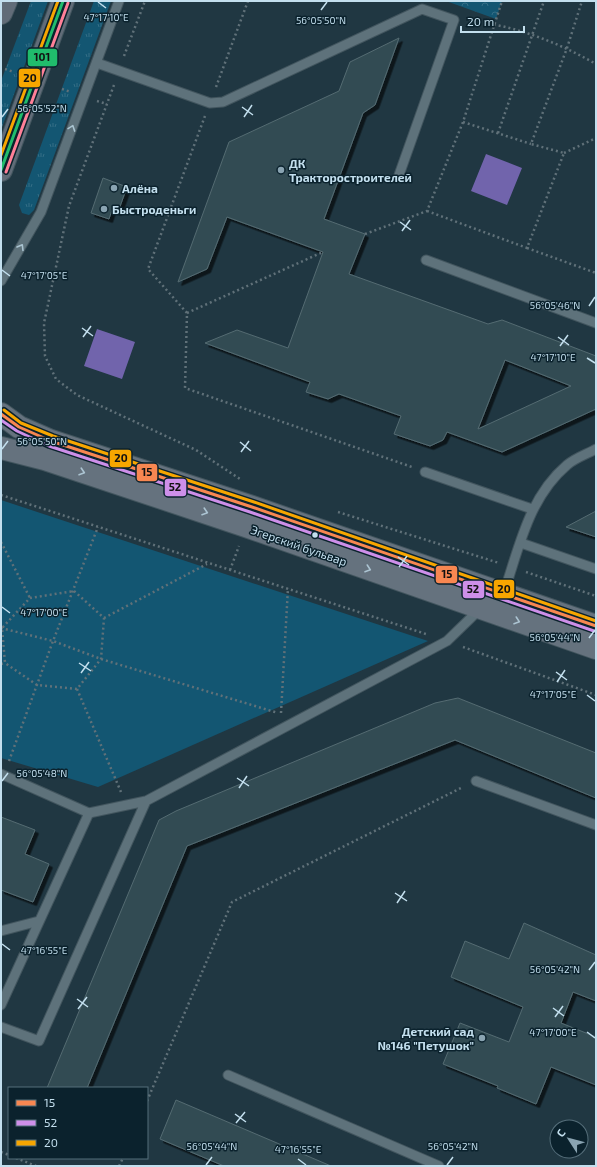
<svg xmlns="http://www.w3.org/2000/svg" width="597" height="1167" font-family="'Exo 2',sans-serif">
<defs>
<pattern id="grass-tufts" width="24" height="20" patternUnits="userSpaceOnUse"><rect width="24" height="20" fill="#135672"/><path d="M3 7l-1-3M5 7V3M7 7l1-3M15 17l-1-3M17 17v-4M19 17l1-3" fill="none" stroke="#346e86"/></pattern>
<pattern id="forest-crowns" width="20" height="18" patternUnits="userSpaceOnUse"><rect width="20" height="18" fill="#135672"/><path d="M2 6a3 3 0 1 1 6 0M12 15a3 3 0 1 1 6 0" fill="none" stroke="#346e86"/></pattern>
<filter id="shadow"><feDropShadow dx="3.5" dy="3.5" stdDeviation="0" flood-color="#0009"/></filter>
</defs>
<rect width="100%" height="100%" fill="#203742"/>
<path fill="url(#grass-tufts)" d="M31,1H48L1,130V81Z
M94,1H111L34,210L29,215L22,213L19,205Z"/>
<path fill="url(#forest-crowns)" d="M446,1H502L496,19Z"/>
<path fill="#135672" d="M1,500L428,641L98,787L1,758Z"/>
<path fill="#7164ac" d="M486,154L522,168L507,205L471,191Z
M97,329L135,342L122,379L84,366Z"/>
<path fill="#334c53" stroke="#546b72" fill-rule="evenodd" filter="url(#shadow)" d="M399,38L375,105L363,113L324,219L365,234L349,274L488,324L502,320L596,356V409L502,452L447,432L443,440L430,446L394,434L401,416L339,394L328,399L306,392L310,382L205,343L237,330L288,348L323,252L227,217L207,269L178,282L229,142L339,91L350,62ZM505,360L571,386L478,429Z
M103,178L127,187L118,212L112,210L109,219L91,213Z
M596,511V537L566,527Z
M458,698L596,753V798L455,740L187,846L87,1088H47L159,820L176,811L435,703Z
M1,817L35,830L25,854L49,864L33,902L1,890Z
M524,923L596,955V1001L573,992L561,1023L596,1037V1085L551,1067L536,1104L497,1088L498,1086L443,1064L460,1023L509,1042L523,1007L451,977L465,941L509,959Z
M176,1100L331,1166H224L160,1139Z"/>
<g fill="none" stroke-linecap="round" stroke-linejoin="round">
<g stroke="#42555e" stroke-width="11">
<path id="service" d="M97,63L210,103L223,102L422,9L454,20L399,175
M426,260L596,323
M1,281L41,212L119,1
M425,472L532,509
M521,543L596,569
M503,595C519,549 528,498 567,465C575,458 587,454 596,449
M1,774L89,813L1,1005
M476,781L596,825
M89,813L146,801L447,641L480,609
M1,931L39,921
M1,1027L39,1041L146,801
M228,1075L439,1166"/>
</g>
<g stroke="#42555e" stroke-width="24">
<path id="secondary" d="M1,414L19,427L51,441L252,507L596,626
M1,448L45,459L246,526L596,648"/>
</g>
<g stroke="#42555e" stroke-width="24">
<path id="primary" d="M1,13L6,1
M1,170L63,1"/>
</g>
<path stroke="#607179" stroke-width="2.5" stroke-dasharray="2 3" stroke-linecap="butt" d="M469,21C514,25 557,42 596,64
M124,56L145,1
M5,69L14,72
M114,85L69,206L44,323L45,356L56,379L77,395L196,450L240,479
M216,87L248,1
M62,89L71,92
M97,101L107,104
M205,116L148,269L187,313L185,388L412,467
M463,122L531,144
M498,133L544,1
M564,153L596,138
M427,211L527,248L564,153L531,144L567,48L582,1
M365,234L427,211L463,122L502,1
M527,248L596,273
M187,313L323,252
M1,495L426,634
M338,512L499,563
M1,542L30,598
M230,570L239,546
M526,572L596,596
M74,591L104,618L101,659L77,689L37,685L5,663L2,628L30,598Z
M104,618L207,564
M1,628L53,641L101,659L278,713
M463,647L596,695
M1,664L5,663
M77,689L121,792
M281,713L288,588
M9,761L53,641L98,527
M147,1101L232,902L463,787
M1,1152L9,1155
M16,1158L36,1166
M119,1166L123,1158"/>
<use href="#service" stroke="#5e727b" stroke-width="9"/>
<use href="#secondary" stroke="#65727e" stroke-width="22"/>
<use href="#primary" stroke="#616c78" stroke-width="22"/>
<g stroke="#0b222d" stroke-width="6">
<path id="bus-1" d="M1,414L19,427L51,441L252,507L596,626"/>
</g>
<g stroke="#0b222d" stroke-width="6">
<path id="bus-2" d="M1,420L17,431L49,446L250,512L594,631"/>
</g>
<g stroke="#0b222d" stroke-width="6">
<path id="bus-3" d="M1,155L58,1
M4,410L21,423L53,436L254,502L596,621"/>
</g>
<g stroke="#0b222d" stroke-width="6">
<path id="bus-4" d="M1,170L63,1"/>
</g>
<g stroke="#0b222d" stroke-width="6">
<path id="bus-5" d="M6,172L68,3"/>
</g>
<use href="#bus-1" stroke="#f88751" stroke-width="3"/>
<use href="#bus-2" stroke="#ce8fe9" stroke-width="3"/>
<use href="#bus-3" stroke="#f7a600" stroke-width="3"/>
<use href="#bus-4" stroke="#20bc6c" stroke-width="3"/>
<use href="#bus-5" stroke="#ff8098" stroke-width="3"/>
</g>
<defs><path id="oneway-chevron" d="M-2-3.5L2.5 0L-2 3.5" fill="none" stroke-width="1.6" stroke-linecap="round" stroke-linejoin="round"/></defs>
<g stroke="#aac4d1">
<use href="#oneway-chevron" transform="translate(72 128) rotate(-70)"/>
<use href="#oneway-chevron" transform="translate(21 247) rotate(-59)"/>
</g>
<g stroke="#acc4d2">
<use href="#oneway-chevron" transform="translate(82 472) rotate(18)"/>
<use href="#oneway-chevron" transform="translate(205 512) rotate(18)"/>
<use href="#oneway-chevron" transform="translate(368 569) rotate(19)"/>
<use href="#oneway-chevron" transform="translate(517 621) rotate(19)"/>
</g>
<path fill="none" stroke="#c3dfee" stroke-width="1.5" d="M98,2L106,8M321,10L327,2M242,107L253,115M2,117L8,109M244,117L252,105M400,222L411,230M402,231L410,220M2,270L10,276M589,306L595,297M82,328L93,336M83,337L91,326M558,337L569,345M560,346L568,335M587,358L595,363M240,442L251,451M2,449L8,441M241,452L249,441M398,557L409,565M399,567L407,556M2,607L10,613M589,638L595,630M79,663L91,671M556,672L567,680M81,673L89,662M557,682L565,670M587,695L595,701M237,778L249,786M2,781L8,773M239,788L247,776M395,893L407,901M397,903L405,891M2,944L10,950M589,970L595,962M77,999L88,1007M553,1008L564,1016M78,1009L87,997M555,1017L563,1006M587,1032L595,1038M235,1114L246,1122M236,1123L245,1112M298,1159L306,1165M206,1165L212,1157M447,1165L453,1157"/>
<g fill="#8aa4b2" stroke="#0b222d" stroke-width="1.5">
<circle cx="281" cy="170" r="4"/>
<circle cx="114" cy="188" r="4"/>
<circle cx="104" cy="209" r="4"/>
<circle cx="482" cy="1038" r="4"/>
</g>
<circle fill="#c3dfee" stroke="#0b222d" stroke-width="1.5" cx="315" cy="535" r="3.5"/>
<g text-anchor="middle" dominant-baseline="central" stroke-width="3" stroke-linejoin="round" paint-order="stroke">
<g font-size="12" font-weight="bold" fill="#c3dfee" stroke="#0b222d" text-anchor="start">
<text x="289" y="163">ДК<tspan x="289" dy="14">Тракторостроителей</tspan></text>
<text x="122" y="188">Алёна</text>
<text x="112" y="209">Быстроденьги</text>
<text x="474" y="1031" text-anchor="end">Детский сад<tspan x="474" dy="14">№146 "Петушок"</tspan></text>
</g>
<g font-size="12" fill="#c3dfee" stroke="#0b222d">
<text transform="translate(299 545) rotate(19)">Эгерский бульвар</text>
</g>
</g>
<g font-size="10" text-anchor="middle" fill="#c3dfee" stroke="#0b222d" stroke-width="3" stroke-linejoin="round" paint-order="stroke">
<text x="106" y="21">47°17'10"E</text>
<text x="321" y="24">56°05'50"N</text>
<text x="42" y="112">56°05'52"N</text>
<text x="44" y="279">47°17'05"E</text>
<text x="555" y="309">56°05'46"N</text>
<text x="553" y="361">47°17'10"E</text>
<text x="42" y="445">56°05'50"N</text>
<text x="44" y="616">47°17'00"E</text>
<text x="555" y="641">56°05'44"N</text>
<text x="553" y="698">47°17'05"E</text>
<text x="42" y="777">56°05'48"N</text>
<text x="44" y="954">47°16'55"E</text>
<text x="555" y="973">56°05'42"N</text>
<text x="553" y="1036">47°17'00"E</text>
<text x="212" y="1150">56°05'44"N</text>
<text x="453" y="1150">56°05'42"N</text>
<text x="298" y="1153">47°16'55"E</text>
</g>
<g stroke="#0b222d" stroke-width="1.5">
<rect x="27" y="48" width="31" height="19" rx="4" fill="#20bc6c"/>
<rect x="18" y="68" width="23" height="20" rx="4" fill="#f7a600"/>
<rect x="109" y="449" width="23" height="19" rx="4" fill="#f7a600"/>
<rect x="136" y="463" width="22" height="19" rx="4" fill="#f88751"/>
<rect x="164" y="478" width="23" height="19" rx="4" fill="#ce8fe9"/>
<rect x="435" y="565" width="23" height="19" rx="4" fill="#f88751"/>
<rect x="493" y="579" width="22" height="20" rx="4" fill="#f7a600"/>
<rect x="462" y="580" width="23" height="19" rx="4" fill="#ce8fe9"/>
</g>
<g font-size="11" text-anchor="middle" font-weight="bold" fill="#111">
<text x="42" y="61">101</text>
<text x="30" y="82">20</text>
<text x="121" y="462">20</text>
<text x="147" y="476">15</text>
<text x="175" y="491">52</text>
<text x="447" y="578">15</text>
<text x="504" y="593">20</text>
<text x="473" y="593">52</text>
</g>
<rect width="597" height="1167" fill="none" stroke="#c3dfee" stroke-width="4"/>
<rect x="8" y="1087" width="140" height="72" fill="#0b222d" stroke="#556e7a"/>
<rect x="16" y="1100" width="20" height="6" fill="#f88751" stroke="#556e7a"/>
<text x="44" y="1107" font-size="12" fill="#c3dfee">15</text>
<rect x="16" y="1120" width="20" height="6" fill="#ce8fe9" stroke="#556e7a"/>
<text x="44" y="1127" font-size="12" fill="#c3dfee">52</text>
<rect x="16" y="1140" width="20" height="6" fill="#f7a600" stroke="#556e7a"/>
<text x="44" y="1147" font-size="12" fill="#c3dfee">20</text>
<g transform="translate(569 1139) rotate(306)"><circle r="19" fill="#0b222d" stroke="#556e7a"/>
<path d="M0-3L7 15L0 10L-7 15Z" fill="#8aa4b2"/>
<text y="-6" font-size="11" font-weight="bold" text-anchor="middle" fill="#c3dfee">С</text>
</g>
<path d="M461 26v6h63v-6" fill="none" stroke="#c3dfee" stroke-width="2"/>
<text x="467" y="26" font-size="12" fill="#c3dfee" stroke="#0b222d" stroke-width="3" paint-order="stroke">20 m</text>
</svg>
